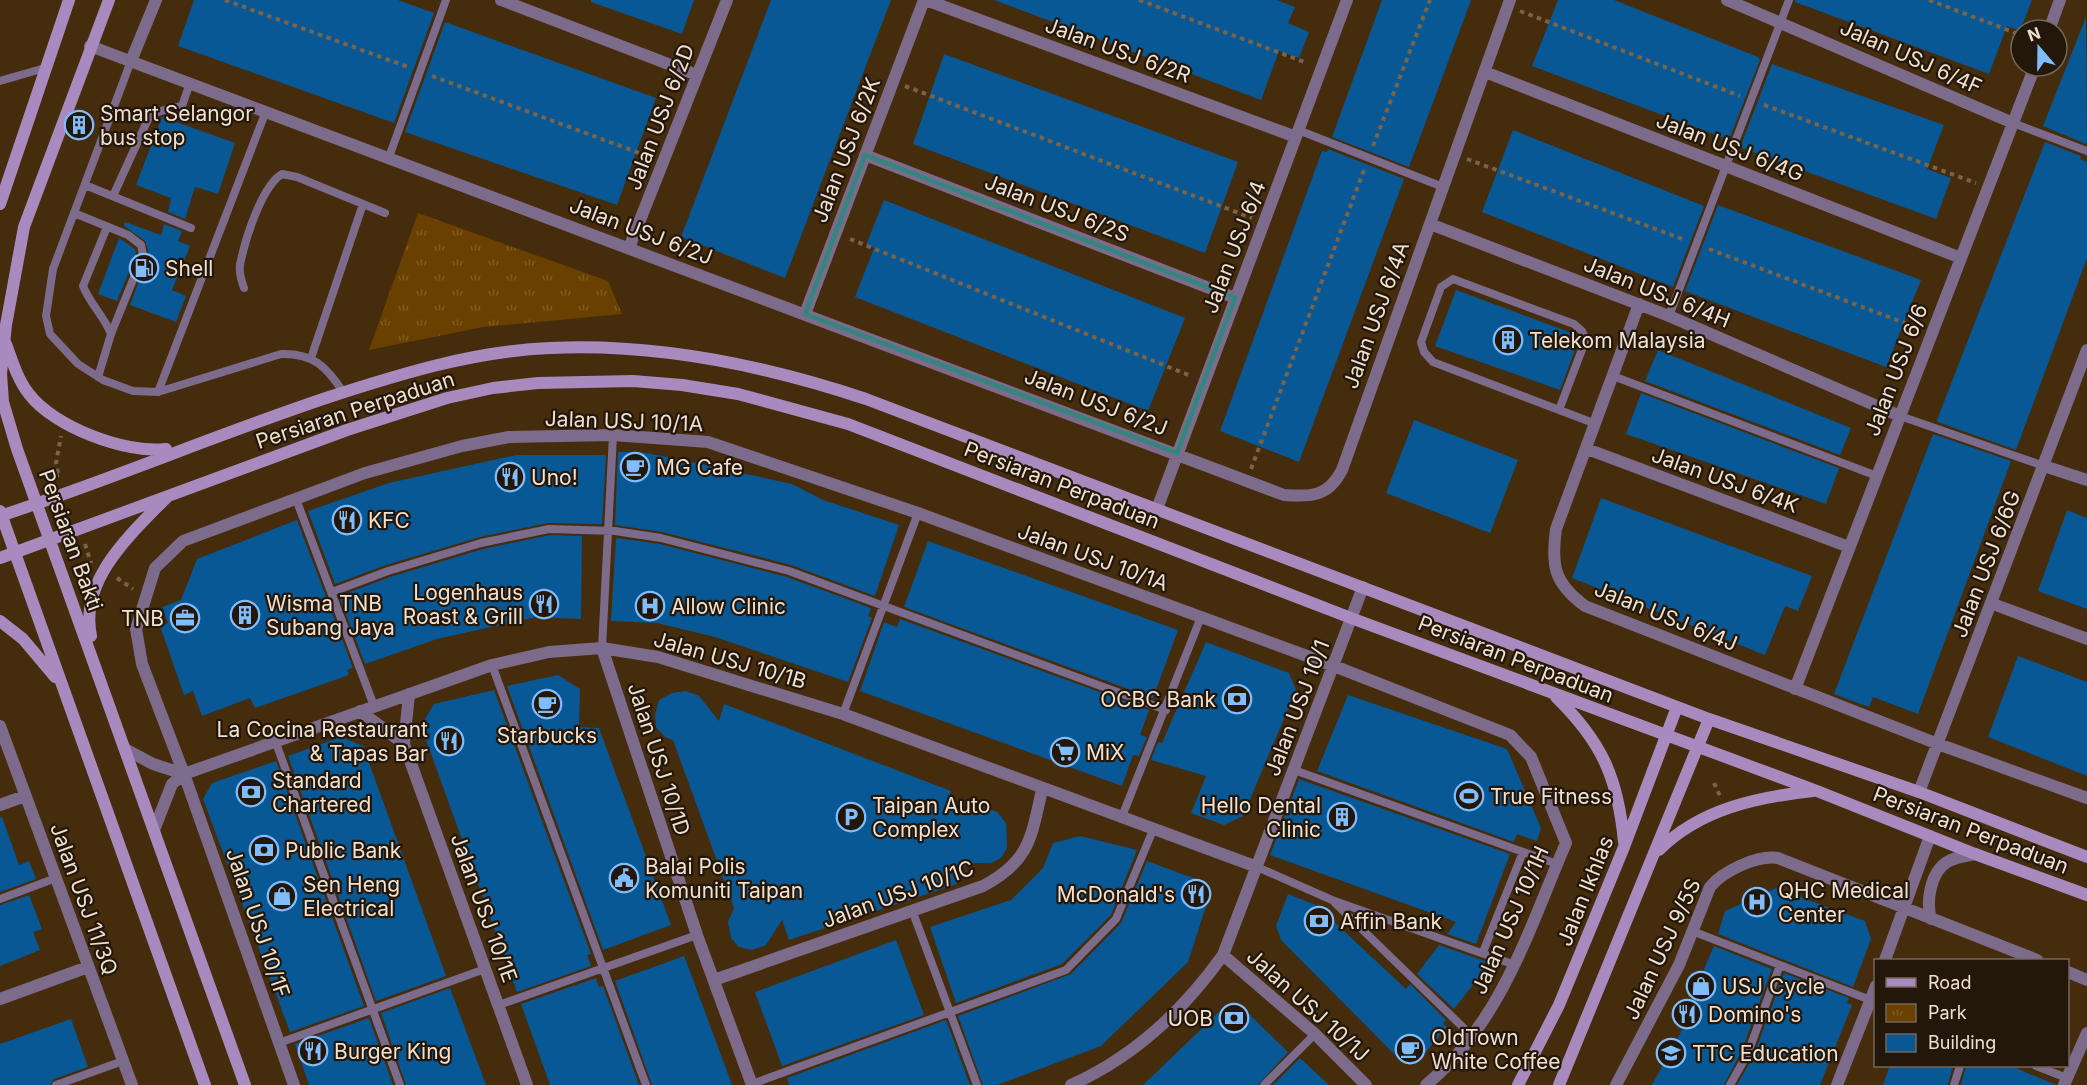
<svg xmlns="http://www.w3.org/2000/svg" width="2087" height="1085" font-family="Inter,sans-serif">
<defs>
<pattern id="park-tufts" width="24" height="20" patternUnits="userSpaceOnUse" patternTransform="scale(1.5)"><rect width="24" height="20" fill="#694000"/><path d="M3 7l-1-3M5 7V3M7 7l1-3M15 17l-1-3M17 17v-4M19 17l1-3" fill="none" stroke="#7f5b24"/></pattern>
</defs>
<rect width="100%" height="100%" fill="#442c0d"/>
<path fill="url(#park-tufts)" d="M418,213L608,281L622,314L483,327L369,350Z"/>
<path fill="#085895" d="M194,0H398L434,13L394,123L178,46Z
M591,0H694L682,34L591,2Z
M771,0H891L785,278L681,237Z
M994,0H1277L1295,7L1288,23L1309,32L1299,58L1279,51L1261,100Z
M1382,0H1471L1409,167L1332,137Z
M1558,0H1614L1758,57L1760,60L1729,140L1532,66Z
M1795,0H2032L2020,31L2007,26L1989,74L1795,2Z
M2086,17L2087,141L2086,144L2043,126Z
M445,22L656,98L617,205L405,132Z
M944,54L1238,162L1205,253L913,144Z
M1772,64L1944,125L1927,169L1951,178L1936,219L1742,148L1741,145Z
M162,117L235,143L218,194L195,187L185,219L168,212L171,198L136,185Z
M1513,130L1704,206L1673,287L1482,212Z
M2045,142L2081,156L2080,159L2087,162V258L2016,450L1938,422L1937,420Z
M1328,149L1404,179L1299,462L1220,431L1322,151L1327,152Z
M884,200L1185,318L1148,411L855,297L874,248L866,245Z
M1718,205L1921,280L1886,367L1685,291Z
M125,222L161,235L164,224L182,231L178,241L190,246L172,290L186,296L176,322L130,305L149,254L145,241L124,226Z
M119,238L135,249L136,254L117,301L98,294Z
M1456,290L1577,335L1579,339L1560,390L1435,346Z
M1658,350L1851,428L1840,455L1645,381Z
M1641,393L1839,468L1826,504L1626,434Z
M1414,420L1518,460L1490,533L1386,493Z
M1933,434L2011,461L1918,714L1873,697L1869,707L1834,694Z
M618,452H640L678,459L792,484L823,500L899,525L875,596L791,565L662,532L615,525Z
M516,455H606L602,524L548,523L480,537L386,565L335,584L308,511L389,483Z
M1601,498L1812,576L1798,611L1785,606L1765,655L1572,578Z
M2067,510L2087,518V609L2038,591Z
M297,520L353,668L347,670L349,675L255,708L250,698L202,716L193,691L184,695L160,626L168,623L162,607L181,600L197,559Z
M550,535L582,536L581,619L536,617L437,639L365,664L339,596L390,577L483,549Z
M616,538L660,544L787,577L871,608L868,616L872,618L848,682L715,637L657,623L611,621Z
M928,541L1178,630L1153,698L904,607Z
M900,619L1149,710L1140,735L1147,737L1139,756L1133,755L1122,786L860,691L884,622L897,627Z
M1206,642L1289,673L1296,690L1243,816L1224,825L1191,813L1206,776L1151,760L1158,742L1162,743Z
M2018,656L2087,682V776L1988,737Z
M558,675L580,689L579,727L599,728L671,925L603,950L507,686Z
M494,690L591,954L587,955L591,966L517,992L421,726L434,704Z
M686,691L699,696L719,721L724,704L951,791L947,806L968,812L984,807L997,812L1006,823L1007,848L1001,858L991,863H975L962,867L957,884L789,940L782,920L766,945L752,950L739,947L731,938L728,922L734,908L673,740L665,737L656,727L655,715L659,700L672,693Z
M1348,695L1507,749L1541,828L1537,841L1517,834L1514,842L1317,771Z
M341,737L363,746L446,976L376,1001L288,756Z
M276,761L364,1006L290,1032L203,799L212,783Z
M1299,779L1510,854L1476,944L1447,934L1456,922L1270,855Z
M2,817L19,865L29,861L36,879L0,892V818Z
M1080,836L1137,850L1111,915L1062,964L956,1003L930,927L1011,900L1043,868L1053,843Z
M1147,861L1201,881L1209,897L1188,962L1101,1046L997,1085H983L958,1016L1071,974L1121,923Z
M1776,888L1865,921L1871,939L1853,987L1718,934L1725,911Z
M1288,894L1316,905L1406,989L1410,984L1446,1020L1443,1024L1447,1027L1419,1060L1402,1062L1281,940L1276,926Z
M29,895L42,929L33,932L40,950L0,966V905Z
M896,940L924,1015L782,1066L755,992Z
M1439,945L1490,963L1454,1009L1417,974Z
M1714,946L1772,969L1742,1050L1724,1085H1652L1683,1028L1687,1008Z
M684,956L691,974L732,1085H652L615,981Z
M1784,973L1849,998L1847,1003L1852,1005L1820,1085H1737L1754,1055Z
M596,978L599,987L603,986L639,1085H550L521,1004Z
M450,988L486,1085H406L381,1013Z
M1232,1009L1248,1013L1288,1052L1258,1085H1143L1219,1012Z
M369,1018L393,1085H309L295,1044Z
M71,1019L88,1067L54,1079L50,1085H0V1044Z
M946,1020L970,1085H789L787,1078Z
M1300,1058L1329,1085H1273Z
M1890,1065H1953L1948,1085H1883Z
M1966,1065H2009L2056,1085H1961Z"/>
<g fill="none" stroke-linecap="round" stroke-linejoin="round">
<path stroke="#796449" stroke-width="4" stroke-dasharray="4.5 4.5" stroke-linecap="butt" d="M225,0L408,67
M1139,0L1307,63
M1929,0L2021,35
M1520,11L1740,96
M432,76L650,157
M905,86L1252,218
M1764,105L1976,183
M1373,146L1430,0
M1467,159L1685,240
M850,239L1191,376
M1709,249L1918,328
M1251,469L1364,170
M58,473L56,463L61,436
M46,478L59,475
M85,544L91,563
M117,578L133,589
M1714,783L1720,796"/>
<path stroke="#7d6b8c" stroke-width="8" d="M131,61L53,269L46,316L50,334L78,364L103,380L133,391L158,392L281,354C313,353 327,367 343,392
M0,81L45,68
M2013,123L2087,151
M1298,130L1443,187
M389,157L446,0
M85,185L191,228
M113,196L149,117L157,112L182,106L190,83
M74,213L128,235L141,245L143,255L111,334L98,377
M107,227L83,286C90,304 104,316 111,334
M244,288C241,279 238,270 241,260C246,237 262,186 282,174L297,177L385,213
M1669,316L1789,0
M311,358L363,204
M1613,376L1877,476
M158,392L266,111
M1559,410L1586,339L1582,331L1574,324L1453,279L1441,287L1421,342L1424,352L1433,362L1596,424
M1900,416L2044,466
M296,499L374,706
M332,592L388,571L481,543L549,529L615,531L661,538L789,571L1166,710
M602,648L613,435
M492,665L646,1085
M843,714L918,513
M276,743L400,1085
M1294,770L1557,864
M1121,819L1201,617
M1257,867L1332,900L1515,965
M0,899L56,878
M1335,903L1473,1037
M912,910L977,1085
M1692,931L1873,1001
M1483,952L1523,852
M499,1005L697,935
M279,1043L485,969
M2036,1066L2067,1078
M752,1084L1066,970L1116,919L1153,830
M56,1085L123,1061
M1264,1085L1315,1034
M1730,1085L1748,1053L1780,965
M1954,1085L1960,1066"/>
<path stroke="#7d6b8c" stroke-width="12" d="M501,0L697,75
M926,0L1296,137
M1727,0L2013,123
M2049,30L2060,0
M90,46L1284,495C1311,497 1328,497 1342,470L1510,0
M131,61L156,0
M1485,72L1961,258
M865,155L1235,298
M1430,224L1669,316L1900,416
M629,248L727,0
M1639,304L1556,529C1551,566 1554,583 1585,606L1938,744L2087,798
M805,314L924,0
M1587,449L1849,547
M2044,466L2087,480
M1157,509L1347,0
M1993,604L2087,639
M602,648L697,935L752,1085
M1795,689L2035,66
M409,694L404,744L527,1085
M360,711L404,744
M0,726L132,1085
M125,749L153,764L184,774
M1919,792L2087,350
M0,805L25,796
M154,830L172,784L184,774L492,665L549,652L602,648L658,657L843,714L1257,867
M1931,919C1926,902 1930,873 1947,862C1955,857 1967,856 1975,854
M1223,955L1315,1034L1366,1085
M1885,960L1930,836
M2068,972L2087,980
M714,980L983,886C1030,861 1031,838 1042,790
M0,999L88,967
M294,1085L184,774L142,664L136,629L155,568L183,541L365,473L462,446L509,437L613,435L708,442L918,513L1334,666L1510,735L1531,757L1566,843C1529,929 1501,1023 1426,1085
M1071,1085C1134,1057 1183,1011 1223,955L1363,587
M1616,1085L1679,965L1710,887C1723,871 1757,855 1778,858L2037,960
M1837,1085L1876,986
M2064,1085L2087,1033"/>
<path stroke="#a88abf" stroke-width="12" d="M109,0L24,227L6,325L1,374L3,402L17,449L245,1085
M0,204L69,0
M6,344C12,361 18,380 29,394C54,427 126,454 166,449
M0,511L205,1085
M0,516C110,480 218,434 329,397C400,374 474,351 550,348C657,343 764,365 866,399L1709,719L1919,792L2087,857
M0,558L347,430L447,398L493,388L538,383L633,381L682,385L738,394L848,424L1351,618L1817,791L1975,854L2087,895
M0,621L23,639L55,677
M91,636C79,579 132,533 167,497
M1556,697C1602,742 1618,778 1624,842
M1659,850C1700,809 1757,797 1813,791
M1518,1085L1559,1005L1624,847L1677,707
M1559,1085L1709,719"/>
</g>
<path fill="none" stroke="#31867d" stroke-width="4.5" stroke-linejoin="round" d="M865,155L1235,298L1177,453L805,314Z"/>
<defs>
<g id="building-ring" transform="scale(1.5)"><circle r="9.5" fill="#22170a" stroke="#80bdfa" stroke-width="1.5"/><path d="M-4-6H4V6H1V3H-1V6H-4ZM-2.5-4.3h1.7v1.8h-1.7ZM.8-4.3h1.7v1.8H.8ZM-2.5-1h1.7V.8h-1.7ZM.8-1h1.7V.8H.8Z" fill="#80bdfa"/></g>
<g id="fuel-ring" transform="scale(1.5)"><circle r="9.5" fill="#22170a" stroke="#80bdfa" stroke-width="1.5"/><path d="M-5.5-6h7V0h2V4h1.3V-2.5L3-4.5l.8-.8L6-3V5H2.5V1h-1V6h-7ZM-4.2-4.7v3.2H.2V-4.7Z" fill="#80bdfa"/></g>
<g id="cafe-ring" transform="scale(1.5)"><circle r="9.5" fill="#22170a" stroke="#80bdfa" stroke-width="1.5"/><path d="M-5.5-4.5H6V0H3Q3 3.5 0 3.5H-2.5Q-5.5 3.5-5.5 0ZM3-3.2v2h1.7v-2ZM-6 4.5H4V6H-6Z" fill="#80bdfa"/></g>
<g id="restaurant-ring" transform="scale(1.5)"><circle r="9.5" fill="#22170a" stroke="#80bdfa" stroke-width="1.5"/><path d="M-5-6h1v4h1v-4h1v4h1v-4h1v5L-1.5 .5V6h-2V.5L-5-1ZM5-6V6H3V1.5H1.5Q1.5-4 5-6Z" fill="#80bdfa"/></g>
<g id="hospital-ring" transform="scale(1.5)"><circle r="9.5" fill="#22170a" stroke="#80bdfa" stroke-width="1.5"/><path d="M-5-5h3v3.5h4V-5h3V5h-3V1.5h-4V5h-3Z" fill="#80bdfa"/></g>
<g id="office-ring" transform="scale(1.5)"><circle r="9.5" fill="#22170a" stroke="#80bdfa" stroke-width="1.5"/><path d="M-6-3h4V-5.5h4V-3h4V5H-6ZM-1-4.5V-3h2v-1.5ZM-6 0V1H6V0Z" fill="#80bdfa"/></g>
<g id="bank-ring" transform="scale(1.5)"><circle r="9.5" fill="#22170a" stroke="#80bdfa" stroke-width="1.5"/><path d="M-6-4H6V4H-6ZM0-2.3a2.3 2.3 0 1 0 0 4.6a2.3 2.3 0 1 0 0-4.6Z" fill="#80bdfa"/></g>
<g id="supermarket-ring" transform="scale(1.5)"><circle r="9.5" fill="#22170a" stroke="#80bdfa" stroke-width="1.5"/><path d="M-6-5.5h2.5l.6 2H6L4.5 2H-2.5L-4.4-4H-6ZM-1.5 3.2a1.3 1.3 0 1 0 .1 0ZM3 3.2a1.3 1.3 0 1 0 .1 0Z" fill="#80bdfa"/></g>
<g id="stadium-ring" transform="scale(1.5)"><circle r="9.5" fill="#22170a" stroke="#80bdfa" stroke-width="1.5"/><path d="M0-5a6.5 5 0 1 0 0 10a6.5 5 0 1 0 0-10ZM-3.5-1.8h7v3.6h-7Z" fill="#80bdfa"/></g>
<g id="parking-ring" transform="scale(1.5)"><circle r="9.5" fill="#22170a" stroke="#80bdfa" stroke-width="1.5"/><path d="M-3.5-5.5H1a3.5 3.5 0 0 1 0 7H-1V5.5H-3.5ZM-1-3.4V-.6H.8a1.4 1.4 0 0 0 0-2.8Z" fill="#80bdfa"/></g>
<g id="civic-ring" transform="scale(1.5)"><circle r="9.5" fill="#22170a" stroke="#80bdfa" stroke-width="1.5"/><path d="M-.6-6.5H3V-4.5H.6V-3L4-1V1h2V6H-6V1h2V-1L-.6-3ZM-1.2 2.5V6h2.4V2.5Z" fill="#80bdfa"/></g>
<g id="shop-ring" transform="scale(1.5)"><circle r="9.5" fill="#22170a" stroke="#80bdfa" stroke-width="1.5"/><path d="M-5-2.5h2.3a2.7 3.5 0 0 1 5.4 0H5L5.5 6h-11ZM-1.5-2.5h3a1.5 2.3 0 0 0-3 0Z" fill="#80bdfa"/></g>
<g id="school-ring" transform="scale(1.5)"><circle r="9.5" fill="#22170a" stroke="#80bdfa" stroke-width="1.5"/><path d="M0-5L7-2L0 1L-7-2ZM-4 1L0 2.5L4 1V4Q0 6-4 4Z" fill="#80bdfa"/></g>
</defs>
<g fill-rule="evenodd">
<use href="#building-ring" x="79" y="125"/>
<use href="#fuel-ring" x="144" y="268"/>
<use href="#building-ring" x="1508" y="340"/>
<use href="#cafe-ring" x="635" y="467"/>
<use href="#restaurant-ring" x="510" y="477"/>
<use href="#restaurant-ring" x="347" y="520"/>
<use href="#restaurant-ring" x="544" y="604"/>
<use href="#hospital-ring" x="650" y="606"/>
<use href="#building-ring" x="245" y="615"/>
<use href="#office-ring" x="185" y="618"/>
<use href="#bank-ring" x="1237" y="699"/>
<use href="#cafe-ring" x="547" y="704"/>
<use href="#restaurant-ring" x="449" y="741"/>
<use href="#supermarket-ring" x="1065" y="752"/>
<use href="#bank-ring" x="251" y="792"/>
<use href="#stadium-ring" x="1469" y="796"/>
<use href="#parking-ring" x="851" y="817"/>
<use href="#building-ring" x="1342" y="817"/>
<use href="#bank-ring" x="264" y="850"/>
<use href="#civic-ring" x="624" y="878"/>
<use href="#restaurant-ring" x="1196" y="894"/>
<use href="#shop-ring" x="282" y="896"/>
<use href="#hospital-ring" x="1757" y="902"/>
<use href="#bank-ring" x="1319" y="921"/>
<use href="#shop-ring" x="1701" y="986"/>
<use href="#restaurant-ring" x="1687" y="1014"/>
<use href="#bank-ring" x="1234" y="1018"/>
<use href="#cafe-ring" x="1410" y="1049"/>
<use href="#restaurant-ring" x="313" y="1051"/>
<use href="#school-ring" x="1671" y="1053"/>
</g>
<g text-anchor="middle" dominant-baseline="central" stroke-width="4.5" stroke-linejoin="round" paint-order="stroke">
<g font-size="21" fill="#f0e0cf" stroke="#22170a">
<text transform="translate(1118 50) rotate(20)">Jalan USJ 6/2R</text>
<text transform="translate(1911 57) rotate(24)">Jalan USJ 6/4F</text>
<text transform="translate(660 117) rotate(-69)">Jalan USJ 6/2D</text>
<text transform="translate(1730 147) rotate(21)">Jalan USJ 6/4G</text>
<text transform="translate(846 150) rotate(-69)">Jalan USJ 6/2K</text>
<text transform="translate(1057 208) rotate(21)">Jalan USJ 6/2S</text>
<text transform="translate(641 231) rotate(21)">Jalan USJ 6/2J</text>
<text transform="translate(1234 247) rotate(-69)">Jalan USJ 6/4</text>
<text transform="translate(1657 292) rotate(22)">Jalan USJ 6/4H</text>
<text transform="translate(1376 315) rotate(-70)">Jalan USJ 6/4A</text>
<text transform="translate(1896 370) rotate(-69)">Jalan USJ 6/6</text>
<text transform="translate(1096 402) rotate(21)">Jalan USJ 6/2J</text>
<text transform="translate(355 410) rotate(-18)">Persiaran Perpaduan</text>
<text transform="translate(624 421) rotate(2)">Jalan USJ 10/1A</text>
<text transform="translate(1725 480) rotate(20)">Jalan USJ 6/4K</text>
<text transform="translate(1062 485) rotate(21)">Persiaran Perpaduan</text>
<text transform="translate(71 540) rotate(70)">Persiaran Bakti</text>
<text transform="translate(1093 557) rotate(20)">Jalan USJ 10/1A</text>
<text transform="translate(1986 564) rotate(-69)">Jalan USJ 6/6G</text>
<text transform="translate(1666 616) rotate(22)">Jalan USJ 6/4J</text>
<text transform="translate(1516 659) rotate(21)">Persiaran Perpaduan</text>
<text transform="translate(730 660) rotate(16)">Jalan USJ 10/1B</text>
<text transform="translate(1297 708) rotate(-69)">Jalan USJ 10/1</text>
<text transform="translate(659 759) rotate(72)">Jalan USJ 10/1D</text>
<text transform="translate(1971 830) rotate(21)">Persiaran Perpaduan</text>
<text transform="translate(1585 891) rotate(-68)">Jalan Ikhlas</text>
<text transform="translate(898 894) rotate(-20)">Jalan USJ 10/1C</text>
<text transform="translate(84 899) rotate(70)">Jalan USJ 11/3Q</text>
<text transform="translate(484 908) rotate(70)">Jalan USJ 10/1E</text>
<text transform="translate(1510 920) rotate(-66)">Jalan USJ 10/1H</text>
<text transform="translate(258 923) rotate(71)">Jalan USJ 10/1F</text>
<text transform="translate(1662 949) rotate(-65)">Jalan USJ 9/5S</text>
<text transform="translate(1308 1005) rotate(42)">Jalan USJ 10/1J</text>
</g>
<g font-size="21" fill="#f0e0cf" stroke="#22170a" text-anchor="start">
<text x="100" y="113">Smart Selangor<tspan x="100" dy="24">bus stop</tspan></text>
<text x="165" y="268">Shell</text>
<text x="1529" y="340">Telekom Malaysia</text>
<text x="656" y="467">MG Cafe</text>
<text x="531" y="477">Uno!</text>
<text x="368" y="520">KFC</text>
<text x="523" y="592" text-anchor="end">Logenhaus<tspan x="523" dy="24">Roast &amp; Grill</tspan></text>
<text x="266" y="603">Wisma TNB<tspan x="266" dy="24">Subang Jaya</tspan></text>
<text x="671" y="606">Allow Clinic</text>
<text x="164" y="618" text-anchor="end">TNB</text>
<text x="1216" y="699" text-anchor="end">OCBC Bank</text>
<text x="428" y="729" text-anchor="end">La Cocina Restaurant<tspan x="428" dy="24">&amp; Tapas Bar</tspan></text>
<text x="547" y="735" text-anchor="middle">Starbucks</text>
<text x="1086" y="752">MiX</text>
<text x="272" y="780">Standard<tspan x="272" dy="24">Chartered</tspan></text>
<text x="1490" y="796">True Fitness</text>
<text x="872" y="805">Taipan Auto<tspan x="872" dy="24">Complex</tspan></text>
<text x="1321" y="805" text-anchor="end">Hello Dental<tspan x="1321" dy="24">Clinic</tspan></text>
<text x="285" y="850">Public Bank</text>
<text x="645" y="866">Balai Polis<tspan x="645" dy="24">Komuniti Taipan</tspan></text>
<text x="303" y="884">Sen Heng<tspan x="303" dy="24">Electrical</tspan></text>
<text x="1778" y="890">QHC Medical<tspan x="1778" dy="24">Center</tspan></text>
<text x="1175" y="894" text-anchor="end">McDonald's</text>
<text x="1340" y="921">Affin Bank</text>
<text x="1722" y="986">USJ Cycle</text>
<text x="1708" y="1014">Domino's</text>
<text x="1213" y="1018" text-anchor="end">UOB</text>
<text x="1431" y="1037">OldTown<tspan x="1431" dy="24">White Coffee</tspan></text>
<text x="334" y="1051">Burger King</text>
<text x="1692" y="1053">TTC Education</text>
</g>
</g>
<rect x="1874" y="959" width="195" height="108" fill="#22170a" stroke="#746759" stroke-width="1.5"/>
<rect x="1886" y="978" width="30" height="9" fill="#a88abf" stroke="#746759" stroke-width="1.5"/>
<text x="1928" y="989" font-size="18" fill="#f0e0cf">Road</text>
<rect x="1886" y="1004" width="30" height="18" fill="url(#park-tufts)" stroke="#746759" stroke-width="1.5"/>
<text x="1928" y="1019" font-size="18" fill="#f0e0cf">Park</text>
<rect x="1886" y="1034" width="30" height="18" fill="#085895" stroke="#746759" stroke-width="1.5"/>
<text x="1928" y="1049" font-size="18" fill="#f0e0cf">Building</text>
<g transform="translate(2039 48) rotate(340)"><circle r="28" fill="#22170a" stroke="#746759" stroke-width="1.5"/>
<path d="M0-4.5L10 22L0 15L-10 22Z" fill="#80bdfa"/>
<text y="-9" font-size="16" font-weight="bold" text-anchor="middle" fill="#f0e0cf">N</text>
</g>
</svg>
